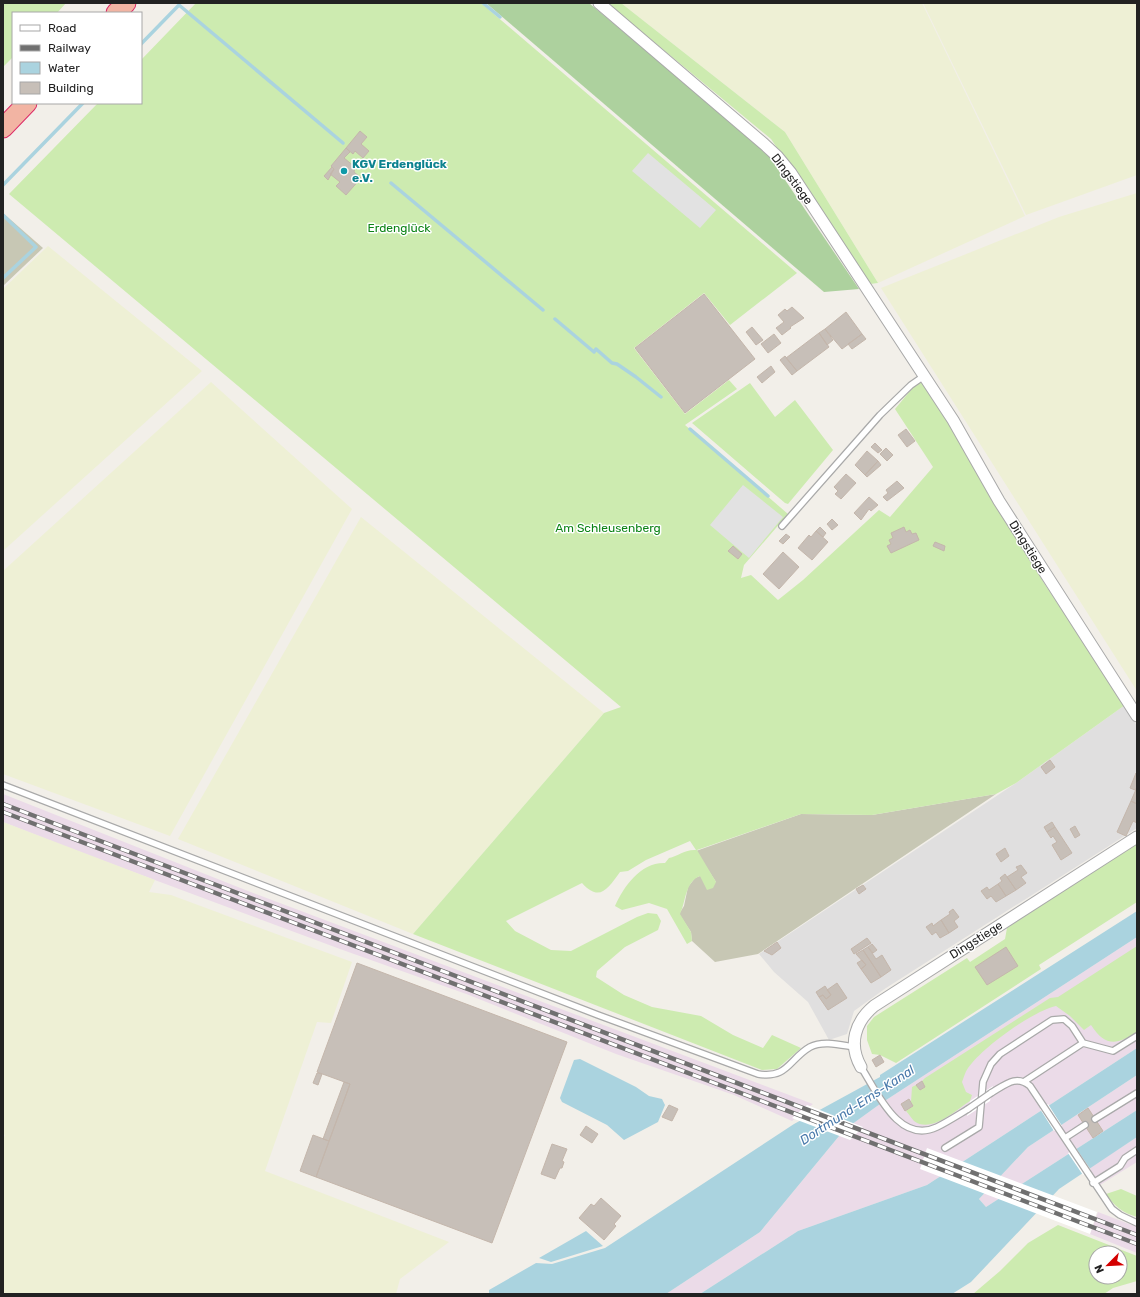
<svg xmlns="http://www.w3.org/2000/svg" width="1140" height="1297" font-family="Rubik,sans-serif">
<rect width="100%" height="100%" fill="#f2efe9"/>
<path fill="#e0dfdf" d="M1125,705L1137,726V828L886,988L854,1011L847,1034L829,1040L808,1002L774,972L759,954L1016,783Z"/>
<path fill="#ebdbe8" d="M3,794L248,891L813,1104L792,1121L734,1095L616,1054L469,995L340,949L69,848L3,822Z
M1137,937V1048L927,1185L798,1231L700,1294H666L760,1232L844,1130L880,1104Z
M1137,1075V1110L986,1207L979,1199L1028,1147Z
M1137,1137V1162L1100,1185L1089,1168Z
M1098,1212L1137,1227V1253L1090,1234Z"/>
<path fill="#c7c7b4" d="M3,213L43,248L3,286Z
M996,794L758,954L715,962L692,941L691,932L679,914L684,906L688,887L695,878L700,876L716,882L696,851L801,814L872,815Z"/>
<path fill="#eef0d5" d="M621,3H922L1025,216L878,283L785,132Z
M923,3H1137V175L1026,215Z
M1137,193V691L881,288L1059,217Z
M48,246L202,371L3,551V289Z
M211,382L352,509L170,836L3,774V571Z
M361,517L604,713L413,934L178,839Z
M3,822L155,880L149,892L171,895L352,962L331,1023L317,1022L265,1171L449,1242L400,1279L396,1294H3V1139L5,1135L3,1134Z"/>
<path fill="#cdebb0" fill-rule="evenodd" d="M3,3H66L57,13H13V57L3,67Z
M196,3H481L797,273L730,325L704,293L634,348L685,414L729,380L737,389L685,425L788,514L744,565L741,578L751,575L778,600L803,580L879,510L890,517L933,467L895,409L920,379L964,447L1044,583L1125,705L1016,783L996,794L872,815L801,814L697,850L716,882L713,888L707,890L700,876C685,882 686,901 680,914L691,932L692,941L687,944L667,909L649,903L622,910L615,906C624,886 641,862 665,863L669,858C678,856 686,849 696,850L690,841L646,860L628,871L620,872C608,888 600,903 582,883L506,921L515,931L551,950L571,951L637,917L648,913L657,914L661,921L658,930L625,947L597,971L596,977L624,995L652,1007L701,1016L733,1035L763,1048L772,1035L801,1048L777,1069L762,1070L413,934L604,713L621,707L9,194L98,103H141V60Z
M607,3H621L785,132L878,283L870,284L771,139Z
M750,383L775,417L795,400L833,450L788,504L785,503L692,423Z
M1137,843V902L1039,965L1041,969L896,1063L880,1055L872,1054L867,1040V1026L874,1017L967,958L970,962L1005,939L1007,928Z
M1137,946V1032C1117,1045 1105,1047 1091,1025L1084,1030L1070,1016L1056,1006C1031,1012 983,1047 968,1068C965,1072 964,1077 962,1082L966,1092L972,1095L970,1101C956,1110 931,1134 914,1121C911,1118 909,1114 906,1111L913,1106L911,1102L912,1087L916,1085L920,1090L925,1087L922,1081L925,1078L1050,998L1058,997Z
M1121,1189L1137,1196V1217C1123,1213 1114,1206 1106,1194Z
M1058,1225L1137,1256V1281L1113,1288L1104,1294H973L1000,1271L1028,1243ZM1096,1253H1120V1277H1096Z"/>
<path fill="#add19e" d="M486,3H589L764,149L859,289L824,292Z"/>
<path fill="#e2e2e2" d="M648,153L716,210L700,228L632,171Z
M743,485L783,517L749,558L710,525Z"/>
<path fill="#aad3df" d="M1137,911V937L880,1104L844,1130L760,1232L666,1294H489V1290L536,1263L552,1264L605,1248L794,1124L880,1077V1075Z
M1137,1048V1075L1028,1147L979,1199L986,1207L1137,1110V1137L1059,1189L971,1282L952,1294H700L798,1231L927,1185Z
M580,1059L636,1087L649,1096L662,1099L665,1105L658,1122L624,1140L607,1125L562,1102L560,1098L574,1060Z
M586,1231L603,1246L551,1262L539,1258Z"/>
<path fill="#fff" d="M993,1086L990,1101L967,1116L970,1101Z
M1048,1104L1062,1126L1054,1131L1040,1109Z
M807,1105L863,1127L850,1140L792,1118Z
M927,1148L1097,1212L1090,1234L920,1169Z
M1076,1148L1091,1170L1083,1175L1068,1153Z"/>
<g fill="none" stroke-linecap="round" stroke-linejoin="round">
<path stroke="#aad3df" stroke-width="3.5" d="M483,3L500,17
M141,44L179,5L343,143
M391,183L543,310
M3,185L83,103
M3,215L36,247L3,278
M555,319L594,352L596,349L612,363L617,364L636,377L661,397
M690,429L768,496"/>
</g>
<path fill="#c7bfb8" stroke="#c4b6ab" d="M360,131L367,137L361,144L369,151L363,158L355,151L353,154L346,148Z
M346,148L350,152L344,158L355,167L354,172L361,178L346,195L336,186L340,182L330,174L334,169L331,166Z
M332,167L334,169L328,180L324,176Z
M704,294L755,359L685,413L635,348Z
M792,307L804,318L790,327L791,328L782,335L776,328L784,322L778,315L785,309L787,311Z
M846,312L862,334L842,349L825,329Z
M752,327L763,340L756,345L746,332Z
M825,329L833,340L827,345L819,333Z
M819,333L829,347L797,371L786,358Z
M774,334L781,343L768,353L761,344Z
M862,334L866,339L852,349L848,344Z
M785,356L797,371L792,375L780,360Z
M771,366L775,372L762,383L757,377Z
M906,429L915,441L907,447L898,435Z
M875,443L882,450L878,453L871,447Z
M886,448L893,455L887,461L880,454Z
M867,451L878,461L865,475L855,465Z
M878,461L881,465L867,477L865,475Z
M846,474L856,483L841,499L835,494L838,491L834,487Z
M897,481L904,488L887,501L883,497L888,493L886,490Z
M869,497L878,505L871,511L869,509L861,520L854,513Z
M832,519L838,525L832,530L827,524Z
M820,527L826,533L823,537L816,531Z
M904,527L906,532L910,530L912,534L916,533L919,540L891,553L887,546L891,544L889,540L893,538L891,533Z
M816,531L828,542L812,560L798,548L809,535L811,537Z
M786,534L790,537L783,544L779,541Z
M935,542L945,546L944,551L933,546Z
M733,546L742,554L738,559L728,551Z
M783,552L799,567L779,589L763,574Z
M1050,760L1055,767L1046,774L1041,767Z
M1136,773L1137,787L1135,790L1130,788Z
M1137,787V804L1131,801Z
M1131,801L1137,804V823L1133,821L1126,836L1117,832Z
M1052,822L1055,827L1047,832L1044,827Z
M1075,826L1080,835L1075,838L1070,829Z
M1055,827L1072,853L1061,860L1052,845L1057,842L1053,836L1051,838L1047,832Z
M1005,848L1009,856L1001,862L996,854Z
M1021,865L1027,873L1021,877L1026,883L1016,890L1007,877L1018,870L1016,867Z
M1005,874L1016,890L1006,896L998,884L1002,881L1000,878Z
M998,884L1006,896L996,902L991,896L987,899L981,891L987,887L989,890Z
M863,885L866,889L859,894L856,889Z
M953,909L959,917L954,921L958,927L949,933L941,920L950,914L949,912Z
M941,920L949,933L940,938L936,932L932,935L926,927L932,923L933,926Z
M867,938L871,943L854,954L851,949Z
M777,942L781,948L772,955L764,951Z
M872,944L877,950L873,953L868,947Z
M868,947L876,959L882,955L891,970L881,977L863,950Z
M1006,947L1018,966L987,985L975,967Z
M863,950L881,977L871,983L861,969L866,965L856,954Z
M862,960L866,965L861,969L857,963Z
M357,963L567,1042L492,1243L316,1177L350,1084L317,1072Z
M837,983L847,998L828,1010L819,997L823,995L826,999L831,995L827,990Z
M825,986L831,995L826,999L823,995L819,997L816,992Z
M880,1055L884,1062L876,1067L872,1060Z
M317,1073L322,1074L318,1085L313,1083Z
M922,1081L925,1087L920,1090L916,1085Z
M344,1082L350,1084L329,1141L323,1139Z
M909,1099L913,1106L905,1111L901,1104Z
M669,1105L678,1109L672,1121L662,1117Z
M1088,1108L1103,1131L1093,1138L1078,1115Z
M586,1126L598,1134L592,1143L580,1135Z
M313,1135L329,1141L316,1177L300,1171Z
M552,1144L567,1149L562,1161L564,1162L562,1168H560L555,1179L541,1174Z
M601,1198L621,1216L614,1224L616,1226L604,1240L579,1218L591,1204L594,1206Z"/>
<g fill="none" stroke-linecap="round" stroke-linejoin="round">
<g stroke="#a9a9a9" stroke-width="8">
<path id="service" d="M782,526L880,415L911,385L924,376
M3,785L598,1015L758,1074C788,1079 789,1059 810,1047C823,1040 841,1045 854,1047
M1083,1043L1113,1051L1137,1036
M861,1067C877,1092 899,1145 937,1127C947,1122 958,1115 968,1109
M991,1093C1005,1085 1016,1074 1030,1086L1112,1209L1120,1215L1137,1223
M1095,1119L1137,1093
M1065,1138L1085,1125
M945,1148L979,1127L983,1082L991,1064L1000,1054L1052,1020L1064,1019L1072,1026L1083,1043L1025,1081
M1093,1183L1120,1166L1125,1158L1137,1150"/>
</g>
<g stroke="#a9a9a9" stroke-width="13">
<path id="minor" d="M599,3L764,144L777,156L791,173L953,420L999,501L1137,716
M861,1067C848,1044 855,1022 874,1006L1137,837"/>
</g>
<g stroke="#dc2a67" stroke-width="21">
<path id="trunk" d="M116,13L126,3
M3,128L27,103"/>
</g>
<use href="#service" stroke="#fff" stroke-width="5.5"/>
<use href="#minor" stroke="#fff" stroke-width="11"/>
<use href="#trunk" stroke="#f2b4a3" stroke-width="19"/>
<g stroke="#707070" stroke-width="4.5">
<path id="rail" d="M3,804L1137,1235
M3,812L1137,1244"/>
</g>
<use href="#rail" stroke="#fff" stroke-width="3" stroke-dasharray="9" stroke-linecap="butt"/>
<g stroke="#a9a9a9" stroke-width="8" stroke-linecap="butt">
<path id="service-bridge" d="M968,1109L991,1093"/>
</g>
<use href="#service-bridge" stroke="#fff" stroke-width="5.5"/>
</g>
<circle fill="#0f9aa8" stroke="#fff" stroke-width="1.5" cx="344" cy="171" r="4"/>
<g text-anchor="middle" dominant-baseline="central" stroke-width="3" stroke-linejoin="round" paint-order="stroke">
<g font-size="12" font-weight="bold" fill="#0d838f" stroke="#fff" text-anchor="start">
<text x="352" y="164">KGV Erdenglück<tspan x="352" dy="14">e.V.</tspan></text>
</g>
<g font-size="12" fill="#222" stroke="#fff">
<text transform="translate(792 179) rotate(53)">Dingstiege</text>
<text transform="translate(1028 547) rotate(58)">Dingstiege</text>
<text transform="translate(976 940) rotate(-32)">Dingstiege</text>
</g>
<g font-size="12" fill="#0c8416" stroke="#fff">
<text x="399" y="228">Erdenglück</text>
<text x="608" y="528">Am Schleusenberg</text>
</g>
<g font-size="13" font-style="italic" fill="#4a7aab" stroke="#fff">
<text transform="translate(857 1105) rotate(-33)">Dortmund-Ems-Kanal</text>
</g>
</g>
<rect width="1140" height="1297" fill="none" stroke="#222222" stroke-width="8"/>
<rect x="12" y="12" width="130" height="92" fill="#ffffff" stroke="#a7a7a7"/>
<rect x="20" y="25" width="20" height="6" fill="#ffffff" stroke="#a7a7a7"/>
<text x="48" y="32" font-size="12" fill="#222222">Road</text>
<rect x="20" y="45" width="20" height="6" fill="#707070" stroke="#a7a7a7"/>
<text x="48" y="52" font-size="12" fill="#222222">Railway</text>
<rect x="20" y="62" width="20" height="12" fill="#aad3df" stroke="#a7a7a7"/>
<text x="48" y="72" font-size="12" fill="#222222">Water</text>
<rect x="20" y="82" width="20" height="12" fill="#c7bfb8" stroke="#a7a7a7"/>
<text x="48" y="92" font-size="12" fill="#222222">Building</text>
<g transform="translate(1108 1265) rotate(246)"><circle r="19" fill="#ffffff" stroke="#a7a7a7"/>
<path d="M0-3L7 15L0 10L-7 15Z" fill="#d40000"/>
<text y="-6" font-size="11" font-weight="bold" text-anchor="middle" fill="#222222">N</text>
</g>
</svg>
